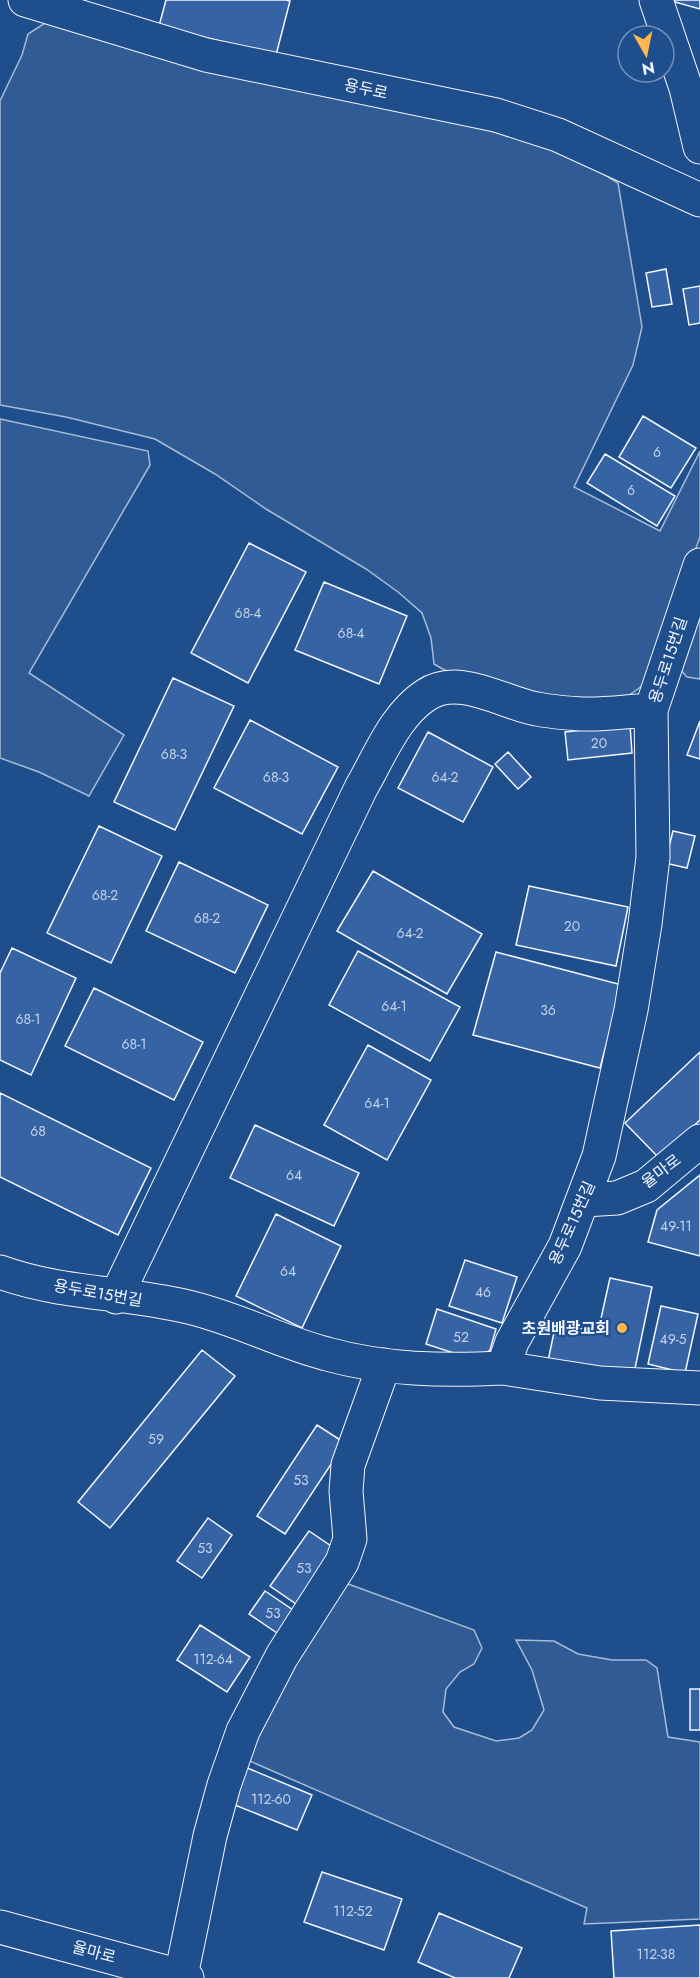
<svg xmlns="http://www.w3.org/2000/svg" width="700" height="1978" font-family="Jost,'Noto Sans KR',sans-serif">
<rect width="100%" height="100%" fill="#1f4e8c"/>
<path fill="#305b95" stroke="#a8bbd7" stroke-width="1.5" d="M45,23L512,133L578,158L618,183L642,327L633,365L574,487L660,531L700,451V537L647,682C640,687 632,695 624,697C579,707 472,689 434,664L431,638L422,613L398,592L366,569L266,509L215,474L155,439L66,417L0,405V101L22,55L28,34Z
M0,419L148,451L150,465L29,673L124,735L89,796L39,772L0,758Z
M700,593V679L687,677L679,668Z
M340,1581L474,1630L482,1648L474,1664L460,1672L446,1689L443,1712L454,1727L496,1741L519,1738L532,1730L544,1710L532,1670L516,1640L554,1641L578,1654L612,1660H646L657,1668L668,1737L700,1742V1919L584,1924L587,1908L245,1759Z"/>
<path fill="#3563a3" stroke="#f2f6ff" stroke-width="1.5" d="M166,0H286L290,1L276,55L159,26Z
M668,0H700V9Z
M666,269L672,304L652,307L646,273Z
M700,286V323L689,325L683,289Z
M643,416L696,448L671,488L619,457Z
M605,454L675,496L657,526L587,483Z
M249,543L306,572L248,683L191,653Z
M324,582L407,616L379,684L295,650Z
M173,678L234,706L175,830L114,802Z
M250,720L338,767L302,834L214,788Z
M700,721V759L687,755Z
M630,725L632,753L568,760L565,732Z
M428,732L493,767L463,822L398,788Z
M508,752L531,777L518,789L495,764Z
M99,826L162,856L111,963L47,933Z
M673,831L695,836L687,868L665,863Z
M179,862L268,905L235,973L146,931Z
M373,871L482,934L447,994L337,931Z
M529,886L628,907L616,966L516,945Z
M12,948L76,978L31,1075L0,1060V973Z
M358,951L460,1007L430,1061L329,1005Z
M496,952L622,985L600,1068L473,1035Z
M94,988L203,1042L174,1100L65,1046Z
M368,1045L431,1080L387,1160L324,1125Z
M700,1052V1120L659,1158L625,1123Z
M0,1093L151,1168L118,1235L0,1177Z
M255,1125L359,1173L334,1226L230,1178Z
M700,1175V1256L648,1242L657,1210Z
M276,1214L341,1246L302,1328L236,1296Z
M465,1260L517,1277L502,1323L449,1306Z
M610,1278L652,1287L633,1378L548,1361L556,1323L598,1332Z
M661,1306L698,1314L685,1373L648,1364Z
M437,1309L496,1329L490,1350L475,1360L426,1344Z
M202,1350L235,1376L110,1528L78,1502Z
M317,1425L345,1443L285,1534L257,1516Z
M208,1518L232,1535L202,1578L177,1561Z
M309,1531L337,1550L299,1606L270,1586Z
M265,1591L296,1612L280,1635L249,1614Z
M200,1625L250,1657L227,1692L177,1660Z
M690,1689H700V1730H690Z
M245,1767L312,1795L297,1830L230,1803Z
M322,1872L402,1899L384,1950L304,1922Z
M439,1913L522,1948L509,1978H455L418,1962Z
M700,1925V1978H614L611,1931Z"/>
<g fill="none" stroke-linecap="round" stroke-linejoin="round">
<g stroke="#f2f6ff" stroke-width="35">
<path id="minor" d="M25,0L206,55L496,115L558,135L700,200
M656,0L686,88L700,147
M584,1200L617,1198L646,1186L700,1141
M0,1272C60,1294 126,1292 188,1307C236,1318 280,1342 327,1354C384,1370 444,1371 503,1368L512,1342L565,1246L599,1156L631,1010L645,924L653,857L651,710L700,565
M116,1297L361,788C379,757 395,715 426,695C459,673 503,703 537,709C551,712 568,713 582,714C605,715 629,711 651,710
M503,1368L600,1383L700,1388
M0,1927L187,1978
M181,1976L210,1836L224,1785L243,1731L282,1656L342,1562L350,1539L346,1491L348,1465L384,1365"/>
</g>
<use href="#minor" stroke="#1f4e8c" stroke-width="33"/>
</g>
<circle fill="#ffb74d" stroke="#1f4e8c" stroke-width="2" cx="622" cy="1328" r="6"/>
<g text-anchor="middle" dominant-baseline="central" stroke-width="4.5" stroke-linejoin="round" paint-order="stroke">
<g font-size="14" fill="#c3d1e8">
<text x="657" y="452">6</text>
<text x="631" y="490">6</text>
<text x="248" y="613">68-4</text>
<text x="351" y="633">68-4</text>
<text x="599" y="743">20</text>
<text x="174" y="754">68-3</text>
<text x="276" y="777">68-3</text>
<text x="445" y="777">64-2</text>
<text x="105" y="895">68-2</text>
<text x="207" y="918">68-2</text>
<text x="572" y="926">20</text>
<text x="410" y="933">64-2</text>
<text x="394" y="1006">64-1</text>
<text x="548" y="1010">36</text>
<text x="28" y="1019">68-1</text>
<text x="134" y="1044">68-1</text>
<text x="377" y="1103">64-1</text>
<text x="38" y="1131">68</text>
<text x="294" y="1175">64</text>
<text x="676" y="1226">49-11</text>
<text x="288" y="1271">64</text>
<text x="483" y="1292">46</text>
<text x="461" y="1337">52</text>
<text x="673" y="1339">49-5</text>
<text x="156" y="1439">59</text>
<text x="301" y="1480">53</text>
<text x="205" y="1548">53</text>
<text x="304" y="1568">53</text>
<text x="273" y="1613">53</text>
<text x="213" y="1659">112-64</text>
<text x="271" y="1799">112-60</text>
<text x="353" y="1911">112-52</text>
<text x="656" y="1954">112-38</text>
</g>
<g font-size="16" fill="#f2f6ff" stroke="#1f4e8c">
<text transform="translate(366 89) rotate(12)">용두로</text>
<text transform="translate(668 660) rotate(-72)">용두로15번길</text>
<text transform="translate(661 1171) rotate(-37)">율마로</text>
<text transform="translate(572 1223) rotate(-66)">용두로15번길</text>
<text transform="translate(98 1293) rotate(10)">용두로15번길</text>
<text transform="translate(94 1952) rotate(15)">율마로</text>
</g>
<g font-size="16" font-weight="bold" fill="#f2f6ff" stroke="#1f4e8c" text-anchor="end">
<text x="610" y="1328">초원배광교회</text>
</g>
</g>
<g transform="translate(646 54) rotate(171)"><circle r="28" fill="#1f4e8c" stroke="#7391ba" stroke-width="1.5"/>
<path d="M0-4.5L10 22L0 15L-10 22Z" fill="#ffb74d"/>
<text y="-9" font-size="16" font-weight="bold" text-anchor="middle" fill="#f2f6ff">N</text>
</g>
</svg>
